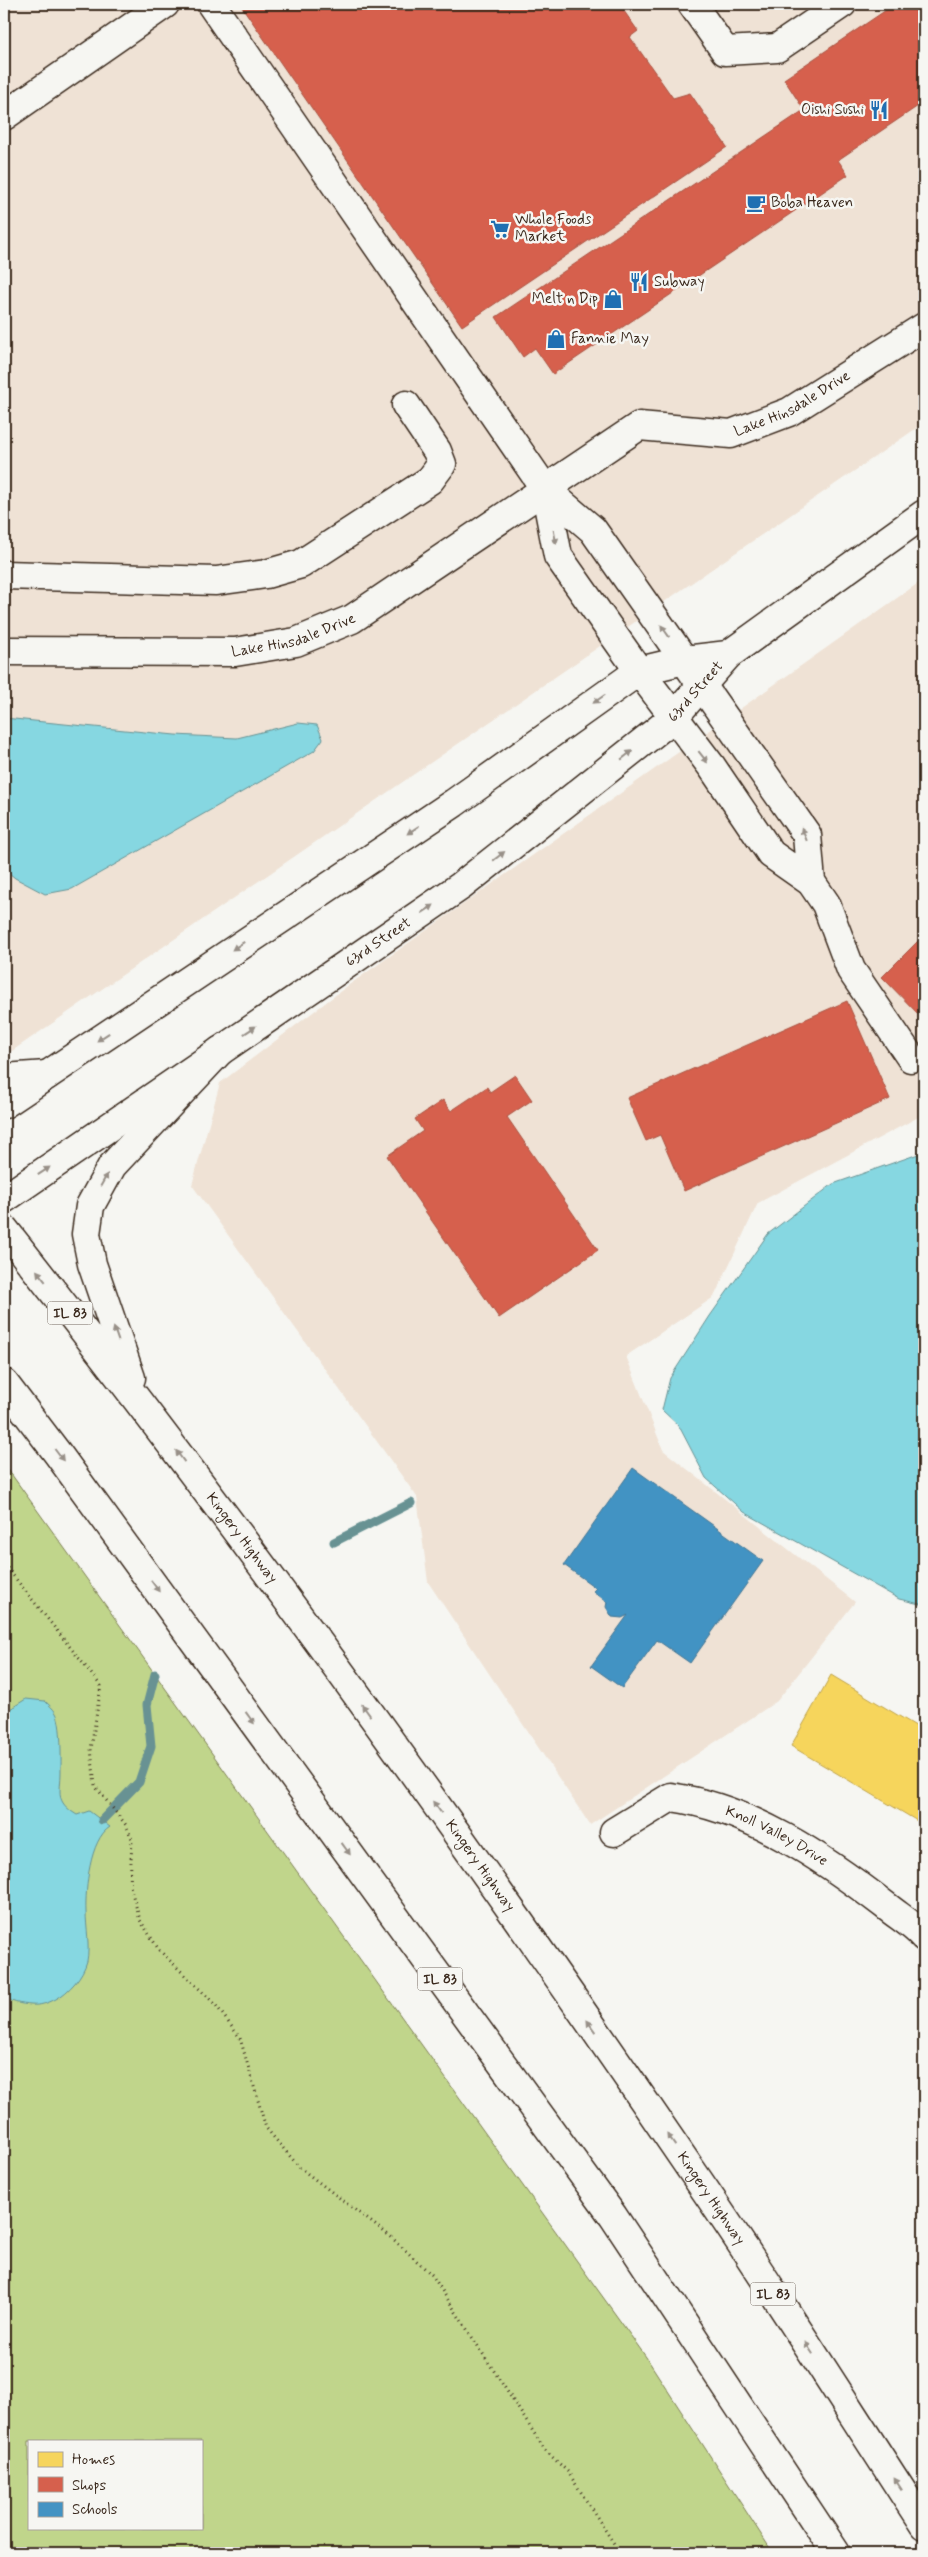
<svg xmlns="http://www.w3.org/2000/svg" width="928" height="2557" font-family="Mynerve,sans-serif">
<rect width="100%" height="100%" fill="#f6f6f2"/>
<filter id="ink" filterUnits="userSpaceOnUse"><feTurbulence type="fractalNoise" baseFrequency=".02" numOctaves="2"/><feDisplacementMap in="SourceGraphic" scale="10" xChannelSelector="R" yChannelSelector="G"/><feConvolveMatrix kernelMatrix="1 2 1 2 8 2 1 2 1" color-interpolation-filters="sRGB"/></filter>
<g filter="url(#ink)">
<path fill="#efe2d5" d="M4,4H924V423L12,1051L4,1053Z
M924,579V1114L758,1203L714,1297L626,1356L663,1450L855,1602L777,1701L590,1825L428,1582L417,1497L192,1185L220,1083L346,987Z"/>
<path fill="#c0d58b" stroke="#7e8054" fill-rule="evenodd" d="M4,1464L646,2357L773,2553H4ZM29,2441H201V2528H29Z"/>
<path fill="#86d7e1" stroke="#689293" d="M4,718L175,735L237,738L298,723L317,725L323,739L314,751L72,889L45,894L15,878L4,869Z
M924,1152V1605L899,1599L744,1512L706,1478L679,1426L662,1410L670,1378L710,1316L768,1234L833,1184Z
M26,1699L45,1701C49,1705 53,1708 56,1713C62,1724 61,1758 61,1771C61,1793 54,1801 77,1815L89,1811L110,1827C90,1839 85,1889 86,1912C86,1927 90,1946 87,1961C83,1976 69,1992 56,1999C48,2003 40,2006 31,2005C22,2004 8,2003 4,1994V1718L10,1709Z"/>
<path fill="#f6d55c" stroke="#bea249" d="M831,1675L924,1731V1825L791,1746Z"/>
<path fill="#d6604d" stroke="#a8503f" d="M240,4H619L638,31L630,37L673,98L690,93L727,147L462,326Z
M895,4H924V102L838,160L848,175L553,374L535,348L523,357L496,317L804,110L784,79Z
M924,935V1020L882,977Z
M847,1001L890,1099L684,1191L660,1135L646,1141L627,1098Z
M515,1075L532,1100L507,1117L598,1250L499,1318L387,1156L423,1131L415,1119L443,1100L451,1111L487,1087L490,1092Z"/>
<path fill="#4393c3" stroke="#417492" d="M633,1468L763,1561L690,1663L657,1640L622,1688L591,1666L628,1615L622,1618L612,1617L606,1607L607,1602L593,1591L596,1588L564,1565Z"/>
<g fill="none" stroke-linecap="round" stroke-linejoin="round">
<path stroke="#689293" stroke-width="9" d="M334,1542L411,1503
M102,1820L139,1782L151,1746L147,1705L155,1674"/>
<g stroke="#3b2a1e" stroke-width="31">
<g id="minor">
<path d="M211,4L545,489L593,530L807,835L811,882"/>
<path d="M692,4L725,51L777,48L842,4"/>
<path d="M4,116L165,4"/>
<path d="M545,489L558,556L639,671L712,767L771,854L811,882L826,904L851,970L911,1058"/>
<path d="M4,575L216,581L266,574L301,564L430,480L442,464L437,451L406,405"/>
<path id="s1" d="M4,651L235,652L296,642L352,619L639,426L731,434L789,412L924,327"/>
<path id="s2" d="M614,1832L671,1797C750,1808 824,1858 886,1906C898,1916 914,1925 924,1937"/>
</g>
</g>
<g stroke="#3b2a1e" stroke-width="31">
<g id="major">
<path d="M4,1104L454,803L639,671L685,660L728,655"/>
<path id="s3" d="M4,1199L461,886L673,718L728,655L924,514"/>
</g>
</g>
<g stroke="#3b2a1e" stroke-width="31">
<g id="highway">
<path d="M4,1078L47,1075"/>
<path id="s4" d="M4,1229C245,1533 473,1850 692,2171C772,2287 847,2407 924,2525"/>
<path d="M131,1378L92,1264L86,1234L90,1206L112,1166L220,1051"/>
<path d="M4,1383L58,1454L613,2216L836,2553"/>
</g>
</g>
<path stroke="#3b2a1e" stroke-width="3" stroke-dasharray="1 4" stroke-linecap="butt" d="M4,1564L101,1686L91,1749L95,1786L126,1825L132,1839L130,1886L140,1920L159,1950L215,2004L240,2038L266,2128L300,2168L391,2237L432,2275L545,2450L568,2472L620,2553"/>
<use href="#minor" stroke="#f6f6f2" stroke-width="28"/>
<use href="#major" stroke="#f6f6f2" stroke-width="28"/>
<use href="#highway" stroke="#f6f6f2" stroke-width="28"/>
</g>
<defs><path id="oneway-solid" d="M-6-.8H1V-3.2L6.5 0L1 3.2V.8H-6Z" transform="scale(1.25)"/></defs>
<g fill="#989088">
<use href="#oneway-solid" transform="translate(555 537) rotate(79)"/>
<use href="#oneway-solid" transform="translate(665 631) rotate(-125)"/>
<use href="#oneway-solid" transform="translate(599 699) rotate(145)"/>
<use href="#oneway-solid" transform="translate(627 755) rotate(-38)"/>
<use href="#oneway-solid" transform="translate(703 757) rotate(52)"/>
<use href="#oneway-solid" transform="translate(413 830) rotate(146)"/>
<use href="#oneway-solid" transform="translate(804 834) rotate(-112)"/>
<use href="#oneway-solid" transform="translate(499 856) rotate(-38)"/>
<use href="#oneway-solid" transform="translate(428 909) rotate(-34)"/>
<use href="#oneway-solid" transform="translate(238 946) rotate(146)"/>
<use href="#oneway-solid" transform="translate(250 1030) rotate(-34)"/>
<use href="#oneway-solid" transform="translate(103 1037) rotate(146)"/>
<use href="#oneway-solid" transform="translate(44 1171) rotate(-34)"/>
<use href="#oneway-solid" transform="translate(104 1180) rotate(-61)"/>
<use href="#oneway-solid" transform="translate(41 1276) rotate(-128)"/>
<use href="#oneway-solid" transform="translate(116 1334) rotate(-109)"/>
<use href="#oneway-solid" transform="translate(59 1455) rotate(53)"/>
<use href="#oneway-solid" transform="translate(180 1456) rotate(-126)"/>
<use href="#oneway-solid" transform="translate(155 1586) rotate(54)"/>
<use href="#oneway-solid" transform="translate(366 1710) rotate(-126)"/>
<use href="#oneway-solid" transform="translate(250 1718) rotate(54)"/>
<use href="#oneway-solid" transform="translate(437 1807) rotate(-126)"/>
<use href="#oneway-solid" transform="translate(346 1849) rotate(54)"/>
<use href="#oneway-solid" transform="translate(591 2026) rotate(-125)"/>
<use href="#oneway-solid" transform="translate(671 2140) rotate(-125)"/>
<use href="#oneway-solid" transform="translate(809 2348) rotate(-123)"/>
<use href="#oneway-solid" transform="translate(898 2484) rotate(-123)"/>
</g>
</g>
<defs>
<g id="restaurant-bare" transform="scale(1.5)"><path d="M-5-6h1v4h1v-4h1v4h1v-4h1v5L-1.5 .5V6h-2V.5L-5-1ZM5-6V6H3V1.5H1.5Q1.5-4 5-6Z" fill="#1f6fb2" stroke="#f6f6f2" stroke-width="2.5" paint-order="stroke"/></g>
<g id="cafe-bare" transform="scale(1.5)"><path d="M-5.5-4.5H6V0H3Q3 3.5 0 3.5H-2.5Q-5.5 3.5-5.5 0ZM3-3.2v2h1.7v-2ZM-6 4.5H4V6H-6Z" fill="#1f6fb2" stroke="#f6f6f2" stroke-width="2.5" paint-order="stroke"/></g>
<g id="supermarket-bare" transform="scale(1.5)"><path d="M-6-5.5h2.5l.6 2H6L4.5 2H-2.5L-4.4-4H-6ZM-1.5 3.2a1.3 1.3 0 1 0 .1 0ZM3 3.2a1.3 1.3 0 1 0 .1 0Z" fill="#1f6fb2" stroke="#f6f6f2" stroke-width="2.5" paint-order="stroke"/></g>
<g id="shop-bare" transform="scale(1.5)"><path d="M-5-2.5h2.3a2.7 3.5 0 0 1 5.4 0H5L5.5 6h-11ZM-1.5-2.5h3a1.5 2.3 0 0 0-3 0Z" fill="#1f6fb2" stroke="#f6f6f2" stroke-width="2.5" paint-order="stroke"/></g>
</defs>
<g fill-rule="evenodd">
<use href="#restaurant-bare" x="879" y="110"/>
<use href="#cafe-bare" x="756" y="203"/>
<use href="#supermarket-bare" x="500" y="229"/>
<use href="#restaurant-bare" x="639" y="282"/>
<use href="#shop-bare" x="613" y="299"/>
<use href="#shop-bare" x="556" y="339"/>
</g>
<g text-anchor="middle" dominant-baseline="central" stroke-width="5" stroke-linejoin="round" paint-order="stroke">
<g fill="#f6f6f2" stroke="#73675e" stroke-width="1">
<rect x="47.5" y="1301.5" width="45" height="23" rx="4"/>
<rect x="417.5" y="1967.5" width="45" height="23" rx="4"/>
<rect x="750.5" y="2282.5" width="45" height="23" rx="4"/>
</g>
<g font-size="14" font-weight="bold" fill="#3b2a1e">
<text x="70" y="1313">IL 83</text>
<text x="440" y="1979">IL 83</text>
<text x="773" y="2294">IL 83</text>
</g>
<g font-size="15" fill="#3b2a1e" stroke="#f6f6f2" text-anchor="start">
<text x="864" y="110" text-anchor="end">Oishi Sushi</text>
<text x="771" y="203">Boba Heaven</text>
<text x="515" y="220">Whole Foods<tspan x="515" dy="17">Market</tspan></text>
<text x="654" y="282">Subway</text>
<text x="598" y="299" text-anchor="end">Melt n Dip</text>
<text x="571" y="339">Fannie May</text>
</g>
<g font-size="15" fill="#3b2a1e" stroke="#f6f6f2">
<text stroke="none"><textPath href="#s1" startOffset="860">Lake Hinsdale Drive</textPath></text>
<text stroke="none"><textPath href="#s1" startOffset="292">Lake Hinsdale Drive</textPath></text>
<text stroke="none"><textPath href="#s3" startOffset="859">63rd Street</textPath></text>
<text stroke="none"><textPath href="#s3" startOffset="454">63rd Street</textPath></text>
<text stroke="none"><textPath href="#s4" startOffset="390">Kingery Highway</textPath></text>
<text stroke="none"><textPath href="#s2" startOffset="180">Knoll Valley Drive</textPath></text>
<text stroke="none"><textPath href="#s4" startOffset="795">Kingery Highway</textPath></text>
<text stroke="none"><textPath href="#s4" startOffset="1200">Kingery Highway</textPath></text>
</g>
</g>
<rect width="928" height="2557" fill="none" stroke="#f6f6f2" stroke-width="20"/>
<rect x="10" y="10" width="908" height="2537" fill="none" stroke="#3b2a1e" stroke-width="2" filter="url(#ink)"/>
<rect x="28" y="2440" width="175" height="90" fill="#f6f6f2" stroke="#aba49d"/>
<rect x="38" y="2452" width="25" height="15" fill="#f6d55c" stroke="#aba49d"/>
<text x="72" y="2464" font-size="15" fill="#3b2a1e">Homes</text>
<rect x="38" y="2477" width="25" height="15" fill="#d6604d" stroke="#aba49d"/>
<text x="72" y="2490" font-size="15" fill="#3b2a1e">Shops</text>
<rect x="38" y="2502" width="25" height="15" fill="#4393c3" stroke="#aba49d"/>
<text x="72" y="2514" font-size="15" fill="#3b2a1e">Schools</text>
</svg>
